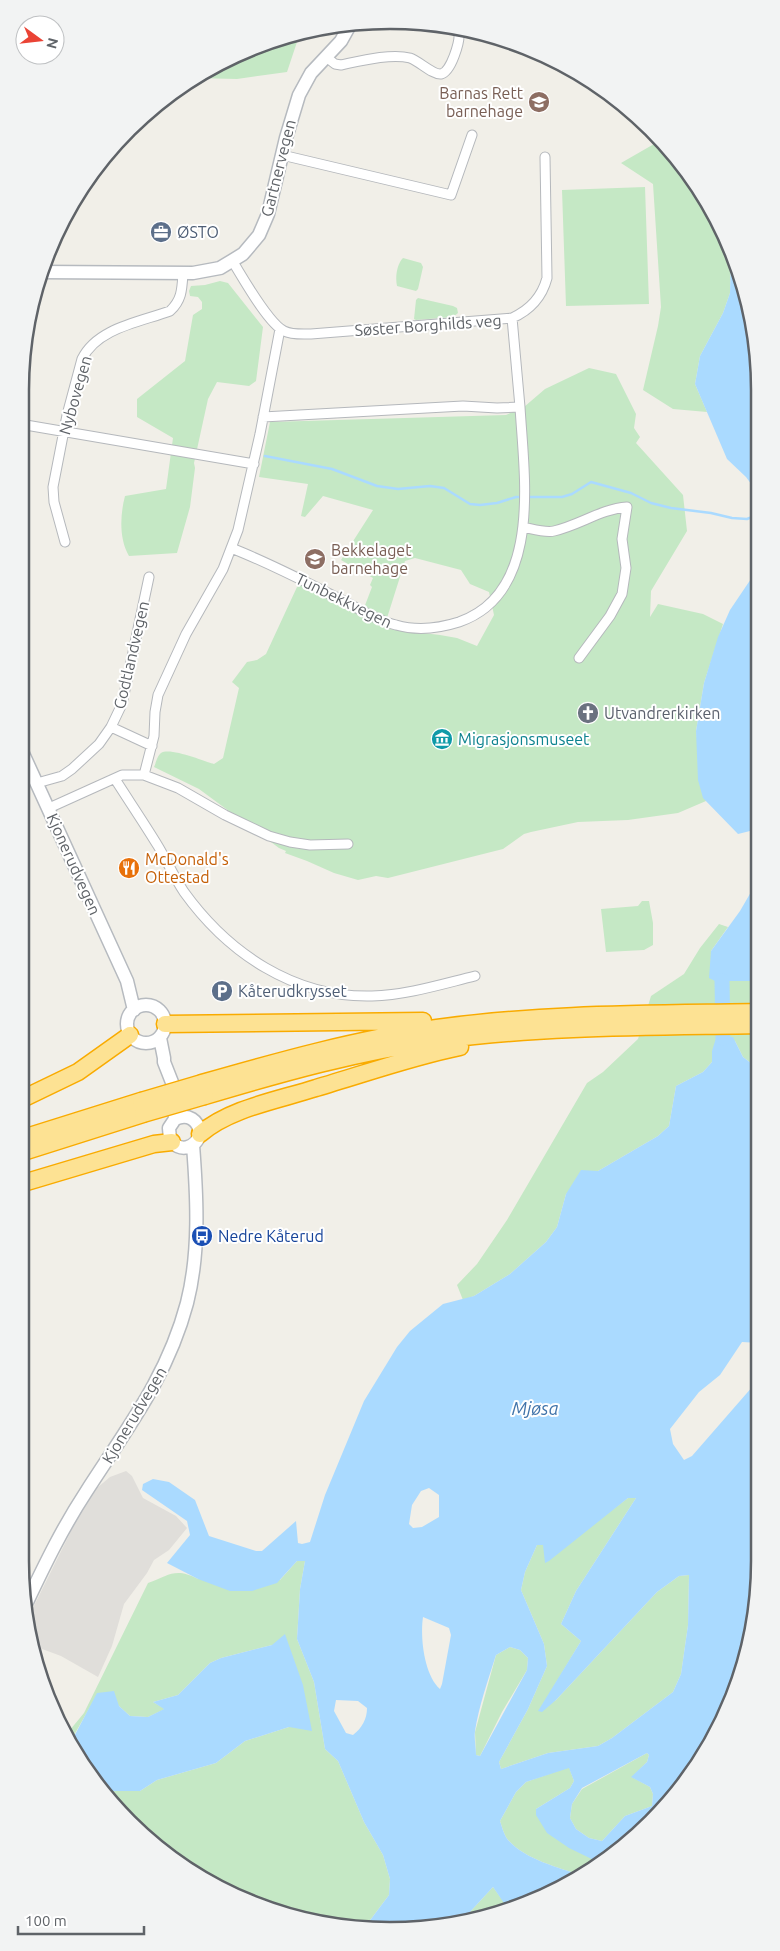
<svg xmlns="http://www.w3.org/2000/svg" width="780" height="1951" font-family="Ubuntu,sans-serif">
<rect width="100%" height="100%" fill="#f1efe8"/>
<path fill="#e0deda" d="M126,1471L132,1476L143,1498L176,1516L187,1528L169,1550L154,1560L147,1573L124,1604L112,1646L98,1677L61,1656L34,1646L29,1616L78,1517L97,1488L110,1477Z"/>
<path fill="#c5e8c5" d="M298,32L299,36L287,72L237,79L194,78L226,58Z
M661,140L668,146L722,227L731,258L730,293L723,313L700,356L695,384L707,412L673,409L643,390L658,326L661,307L653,184L621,163Z
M645,187L649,304L566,306L562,190Z
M403,258L421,263L423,267L418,289L416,291L397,286C395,277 397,264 403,258Z
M220,281L228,283L263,327L256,381L249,386L217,382L208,399L194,463L195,468L190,507L177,553L129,556C119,539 120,515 125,496L166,489L173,438L137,417V399L185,361L193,315L202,309V302L198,297L190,296L189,291L191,286L205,285Z
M418,298L453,306L457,308L458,313L453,317L416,320L414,319L416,300Z
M589,368L616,374L636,414L634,428L640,437L636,443L683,495L687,531L651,591L650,617L658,604L703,614L723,624L704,683L696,731L706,801L678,813L628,820L578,822L531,832L524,834L503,849L388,878L376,876L358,880L334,873L307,861L285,853L286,851L279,848L199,789L154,767C156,763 157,756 161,753C170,747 203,761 214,764L223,758L239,688L232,682L247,662L257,660L266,654L297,587L302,585L389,629L440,635L457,638L477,646L494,615L489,592L470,584L461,570L415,558L405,561L387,618L364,608L372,587L370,585L373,578L341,560L373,510L323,496L305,517L301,516L308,484L259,477L270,422L506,415L524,407L545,389Z
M642,901H649L653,923V945L644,950L606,952L601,909L638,906Z
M719,924L728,927L711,951L715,981H758L759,1077L756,1067L743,1057L735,1041L712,1051V1062L703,1072L676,1086L669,1126L658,1136L598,1171L566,1194L557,1227L546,1242L510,1274L474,1296L463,1300L457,1285L477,1264L507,1220L587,1083L603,1072L638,1039L651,996L684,974L700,948Z
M628,1498H636L576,1591L561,1624L581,1641L539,1711L556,1700L657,1592L679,1576L689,1575L688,1625L681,1674L673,1692L612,1738L598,1746L548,1753L501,1769L499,1762L528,1709L547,1666L544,1644L521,1590L525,1572L537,1545H543L588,1528Z
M297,1561H305L300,1589L297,1639L314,1682L325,1749L338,1761L364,1822L383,1855L390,1879L389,1895L365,1927L341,1928L328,1925L324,1917L304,1919L271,1911L205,1882L112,1805L93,1779L112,1791H140L157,1780L216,1763L245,1741L289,1727L272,1645L221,1658L210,1663L178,1695L153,1702L165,1709L148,1717L130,1716L119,1706L98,1693L69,1744L65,1736L84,1713L148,1583C169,1575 176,1567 198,1579L280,1580Z
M510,1647L520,1650L528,1658L527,1670L502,1712L480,1756L476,1755L475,1732L496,1655Z
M647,1753L649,1755L647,1762L632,1777L650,1787L653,1794L652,1806L625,1816L602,1841L589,1838L576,1829L570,1818L572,1804L582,1789Z
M569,1767L574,1781L570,1788L536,1809L600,1863L583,1876C558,1867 526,1860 508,1840C504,1835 502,1827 500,1821L516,1792L526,1782Z
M493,1887L506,1905L510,1906L465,1923L469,1913Z"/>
<path fill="#aadaff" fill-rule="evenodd" d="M731,258L757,341V492L746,477L727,459L695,384L700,356L723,313L730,293Z
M757,570L758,981H715L709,978L711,951L740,911L751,892L754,873L750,831L738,834L703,798L698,780L696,731L704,683L718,637L730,610Z
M733,1037L743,1057L756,1067L759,1077V1343L742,1342L720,1375L699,1392L670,1429L673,1444L684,1460L692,1456L760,1378V1561L740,1680L683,1786L634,1839L600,1863L569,1848L547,1833L536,1815V1809L570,1788L574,1781L569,1768L526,1782L516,1792L500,1821C502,1827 504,1835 508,1840C526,1860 558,1867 583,1876L575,1881L510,1906H506L493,1887L469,1913L465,1923L462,1924L365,1927L389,1895L390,1879L383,1855L364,1822L338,1761L325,1749L314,1682L297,1639L300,1589L305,1561H297L277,1583L252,1591H230L198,1579L167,1563L190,1535L187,1521L142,1490L143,1484L153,1479L169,1482L195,1500L209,1536L256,1551H262L296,1521L298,1543L302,1544L310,1542L325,1495L364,1401L397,1347L410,1331L443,1304L474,1296L510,1274L546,1242L557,1227L566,1194L581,1170L598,1171L658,1136L669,1126L676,1086L703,1072L712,1062V1051L716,1038ZM429,1488L439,1495V1517L422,1527L413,1528L409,1524L412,1505L421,1491ZM628,1498H636L576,1591L561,1624L581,1641L538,1711L542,1712L556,1700L657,1592L679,1576L689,1575L688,1625L681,1674L673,1692L612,1738L598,1746L548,1753L501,1769L499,1762L528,1709L547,1666L544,1644L521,1590L525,1572L537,1545H543L545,1563L549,1561ZM423,1617L449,1628L451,1635L442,1684L440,1689C424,1675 420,1637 423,1617ZM510,1647L520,1650L528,1658L527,1670L480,1756L476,1755C476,1747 474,1739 475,1731C479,1706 488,1680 496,1655ZM336,1700L358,1701L367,1708C367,1719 362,1728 353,1735L346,1733L334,1711ZM647,1753L649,1755L647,1762L631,1777L650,1787L653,1794L652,1806L625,1816L602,1841L589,1838L576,1829L570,1818L572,1804L582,1788Z
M285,1634L303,1685L312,1731L289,1727L245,1741L216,1763L157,1780L140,1791H112L93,1779L69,1746L97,1693L114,1691L119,1706L130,1716L148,1717L164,1709L153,1702L178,1695L210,1663L221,1658L272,1645Z"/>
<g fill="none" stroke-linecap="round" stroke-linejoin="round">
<path stroke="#aadaff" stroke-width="2.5" d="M265,456L332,469L377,486L398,489L430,486L444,488L470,504L480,505L497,503L516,497H562L572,494L591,482L631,493L651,503L671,508L711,513L732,518L747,519L757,515"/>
<path stroke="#aadaff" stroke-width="15" d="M722,981L723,1038"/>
<g stroke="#b5b8bc" stroke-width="11">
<path id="street" d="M326,57L335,64L341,65C360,61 391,53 410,58C419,61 433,75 441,74C451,72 460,42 459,33L449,26
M282,155L451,195L472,135
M233,262C243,278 268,323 284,331C292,335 302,334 311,334L512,318C530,310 542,297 547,278L545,157
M263,417L463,406L497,408L520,407L512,318
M20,424L254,464
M523,527C533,529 545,533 554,531C580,525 601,509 627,507L622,539L626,568L622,594L610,616L579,658
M65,542L54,502L53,487L67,415L82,359C97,328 140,322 170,311C182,300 182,289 183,273
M231,548C270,563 307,583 344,601C361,610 378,621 396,625C417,631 437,629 459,622C543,593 524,476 520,407
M111,727L152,746
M144,775L154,736L155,712L158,695L186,634L223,569L238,530L260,434L280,329
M115,779C129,801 144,823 158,846C167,861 174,877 184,892C228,953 294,998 372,996C407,995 442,984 475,976
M37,783L62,776L72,769L99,744L111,727L122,704L149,577
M49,808L122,775H144L178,788L225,815L269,836L290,842L310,845L348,844"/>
</g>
<g stroke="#b6babf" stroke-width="15">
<path id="secondary" d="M39,272L193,273L220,268L243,254L259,235L268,214L286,138L299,95L311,73L341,41L351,23
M20,747L127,981L134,1010
M127 1024a19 19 0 1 1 38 0a19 19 0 1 1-38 0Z
M160,1038L164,1058V1062L175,1090L179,1097
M174,1098L175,1119L169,1128L170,1139C179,1153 195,1149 200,1134C199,1120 188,1113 175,1119
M27,1602C45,1564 63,1527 86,1492C127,1428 167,1378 187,1303C200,1252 197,1197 193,1145"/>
</g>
<g stroke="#f9ab00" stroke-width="19">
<path id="highway" d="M165,1024L423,1021
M202,1083C279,1061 357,1039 437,1028C543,1013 652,1014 759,1012
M205,1096C282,1073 360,1051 441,1040C546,1026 653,1027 759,1025
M20,1100L78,1072L130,1035
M200,1134C230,1108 279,1100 316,1088C364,1074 411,1057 460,1047
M20,1139L141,1101
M20,1153L143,1114
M20,1184L154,1144L172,1142"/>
</g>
<use href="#street" stroke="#fff" stroke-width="9"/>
<use href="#secondary" stroke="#fff" stroke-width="12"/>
<use href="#highway" stroke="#fde293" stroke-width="16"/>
<g stroke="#f9ab00" stroke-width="19" stroke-linecap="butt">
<path id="highway-bridge" d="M141,1101L202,1083
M143,1114L205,1096"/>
</g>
<use href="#highway-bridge" stroke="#fde293" stroke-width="16"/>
</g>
<defs>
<g id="school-disc" transform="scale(1.125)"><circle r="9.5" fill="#8d6e63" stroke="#fff"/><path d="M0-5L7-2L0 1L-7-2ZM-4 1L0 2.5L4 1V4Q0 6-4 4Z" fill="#fff"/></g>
<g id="office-disc" transform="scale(1.125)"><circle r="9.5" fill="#5c6f8a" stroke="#fff"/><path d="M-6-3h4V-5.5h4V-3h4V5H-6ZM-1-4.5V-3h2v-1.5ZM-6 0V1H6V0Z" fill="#fff"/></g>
<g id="church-disc" transform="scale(1.125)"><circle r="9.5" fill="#6b7280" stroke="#fff"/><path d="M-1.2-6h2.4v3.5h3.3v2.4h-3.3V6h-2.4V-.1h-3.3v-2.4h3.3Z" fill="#fff"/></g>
<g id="museum-disc" transform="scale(1.125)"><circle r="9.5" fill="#0f9aa8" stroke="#fff"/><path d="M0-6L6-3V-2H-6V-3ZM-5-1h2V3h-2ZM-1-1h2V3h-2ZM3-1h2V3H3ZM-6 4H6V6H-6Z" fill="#fff"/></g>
<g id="restaurant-disc" transform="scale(1.125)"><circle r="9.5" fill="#e8710a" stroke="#fff"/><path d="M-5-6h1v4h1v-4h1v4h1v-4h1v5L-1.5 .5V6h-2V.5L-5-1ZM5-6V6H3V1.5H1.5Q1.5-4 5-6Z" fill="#fff"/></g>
<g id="parking-disc" transform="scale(1.125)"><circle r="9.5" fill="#5c6f8a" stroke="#fff"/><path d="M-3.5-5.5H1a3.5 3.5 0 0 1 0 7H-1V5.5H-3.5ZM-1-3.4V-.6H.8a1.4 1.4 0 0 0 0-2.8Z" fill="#fff"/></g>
<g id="bus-disc" transform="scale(1.125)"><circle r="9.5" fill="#1a4fb4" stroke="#fff"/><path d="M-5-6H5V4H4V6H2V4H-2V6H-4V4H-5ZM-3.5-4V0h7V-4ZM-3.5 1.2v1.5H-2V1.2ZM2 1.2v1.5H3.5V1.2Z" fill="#fff"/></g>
</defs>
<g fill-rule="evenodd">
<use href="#school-disc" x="539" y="102"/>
<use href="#office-disc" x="161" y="232"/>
<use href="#school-disc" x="315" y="559"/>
<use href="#church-disc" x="588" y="713"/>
<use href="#museum-disc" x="442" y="739"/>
<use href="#restaurant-disc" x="129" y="868"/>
<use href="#parking-disc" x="222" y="991"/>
<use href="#bus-disc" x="202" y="1236"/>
</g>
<g text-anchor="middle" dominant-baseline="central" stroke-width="4" stroke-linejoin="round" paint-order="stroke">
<g font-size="16" fill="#785e54" stroke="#fff" text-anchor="end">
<text x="523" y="93">Barnas Rett<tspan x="523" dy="18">barnehage</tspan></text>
<text x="331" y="550" text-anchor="start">Bekkelaget<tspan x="331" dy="18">barnehage</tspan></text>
</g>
<g font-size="16" fill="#5f6368" stroke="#fff">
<text transform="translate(278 168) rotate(-76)">Gartnervegen</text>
<text transform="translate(428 325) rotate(-4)">Søster Borghilds veg</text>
<text transform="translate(75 395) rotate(-74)">Nybovegen</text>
<text transform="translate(344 600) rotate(26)">Tunbekkvegen</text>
<text transform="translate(131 655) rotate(-77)">Godtlandvegen</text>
<text transform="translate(74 864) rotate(66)">Kjonerudvegen</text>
<text transform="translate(134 1415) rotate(-59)">Kjonerudvegen</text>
</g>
<g font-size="16" fill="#4e5e75" stroke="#fff" text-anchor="start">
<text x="177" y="232">ØSTO</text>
<text x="238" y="991">Kåterudkrysset</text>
</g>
<g font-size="16" fill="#5b616d" stroke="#fff" text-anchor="start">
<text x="604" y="713">Utvandrerkirken</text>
</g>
<g font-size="16" fill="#0d838f" stroke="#fff" text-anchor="start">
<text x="458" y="739">Migrasjonsmuseet</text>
</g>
<g font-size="16" fill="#c56008" stroke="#fff" text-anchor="start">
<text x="145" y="859">McDonald's<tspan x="145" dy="18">Ottestad</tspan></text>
</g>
<g font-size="16" fill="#164399" stroke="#fff" text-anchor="start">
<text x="218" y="1236">Nedre Kåterud</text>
</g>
<g font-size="18" font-style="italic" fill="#4174aa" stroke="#fff">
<text x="535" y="1408">Mjøsa</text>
</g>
</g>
<path d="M0 0H780V1951H0ZM390 29H390A361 361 0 0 1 751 390V1561A361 361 0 0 1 390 1922H390A361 361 0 0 1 29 1561V390A361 361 0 0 1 390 29Z" fill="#f2f3f3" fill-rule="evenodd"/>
<path fill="none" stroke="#5f6368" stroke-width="2.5" d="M390 29H390A361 361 0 0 1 751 390V1561A361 361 0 0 1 390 1922H390A361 361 0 0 1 29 1561V390A361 361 0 0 1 390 29Z"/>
<g transform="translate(40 40) rotate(105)"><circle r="24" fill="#ffffff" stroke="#bfc1c3"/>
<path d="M0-4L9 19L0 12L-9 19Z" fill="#ea4335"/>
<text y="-8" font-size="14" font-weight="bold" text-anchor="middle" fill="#5f6368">N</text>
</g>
<path d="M18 1926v8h126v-8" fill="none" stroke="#5f6368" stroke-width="2.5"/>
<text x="25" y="1926" font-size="15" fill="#5f6368" stroke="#ffffff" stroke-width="4" paint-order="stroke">100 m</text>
</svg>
